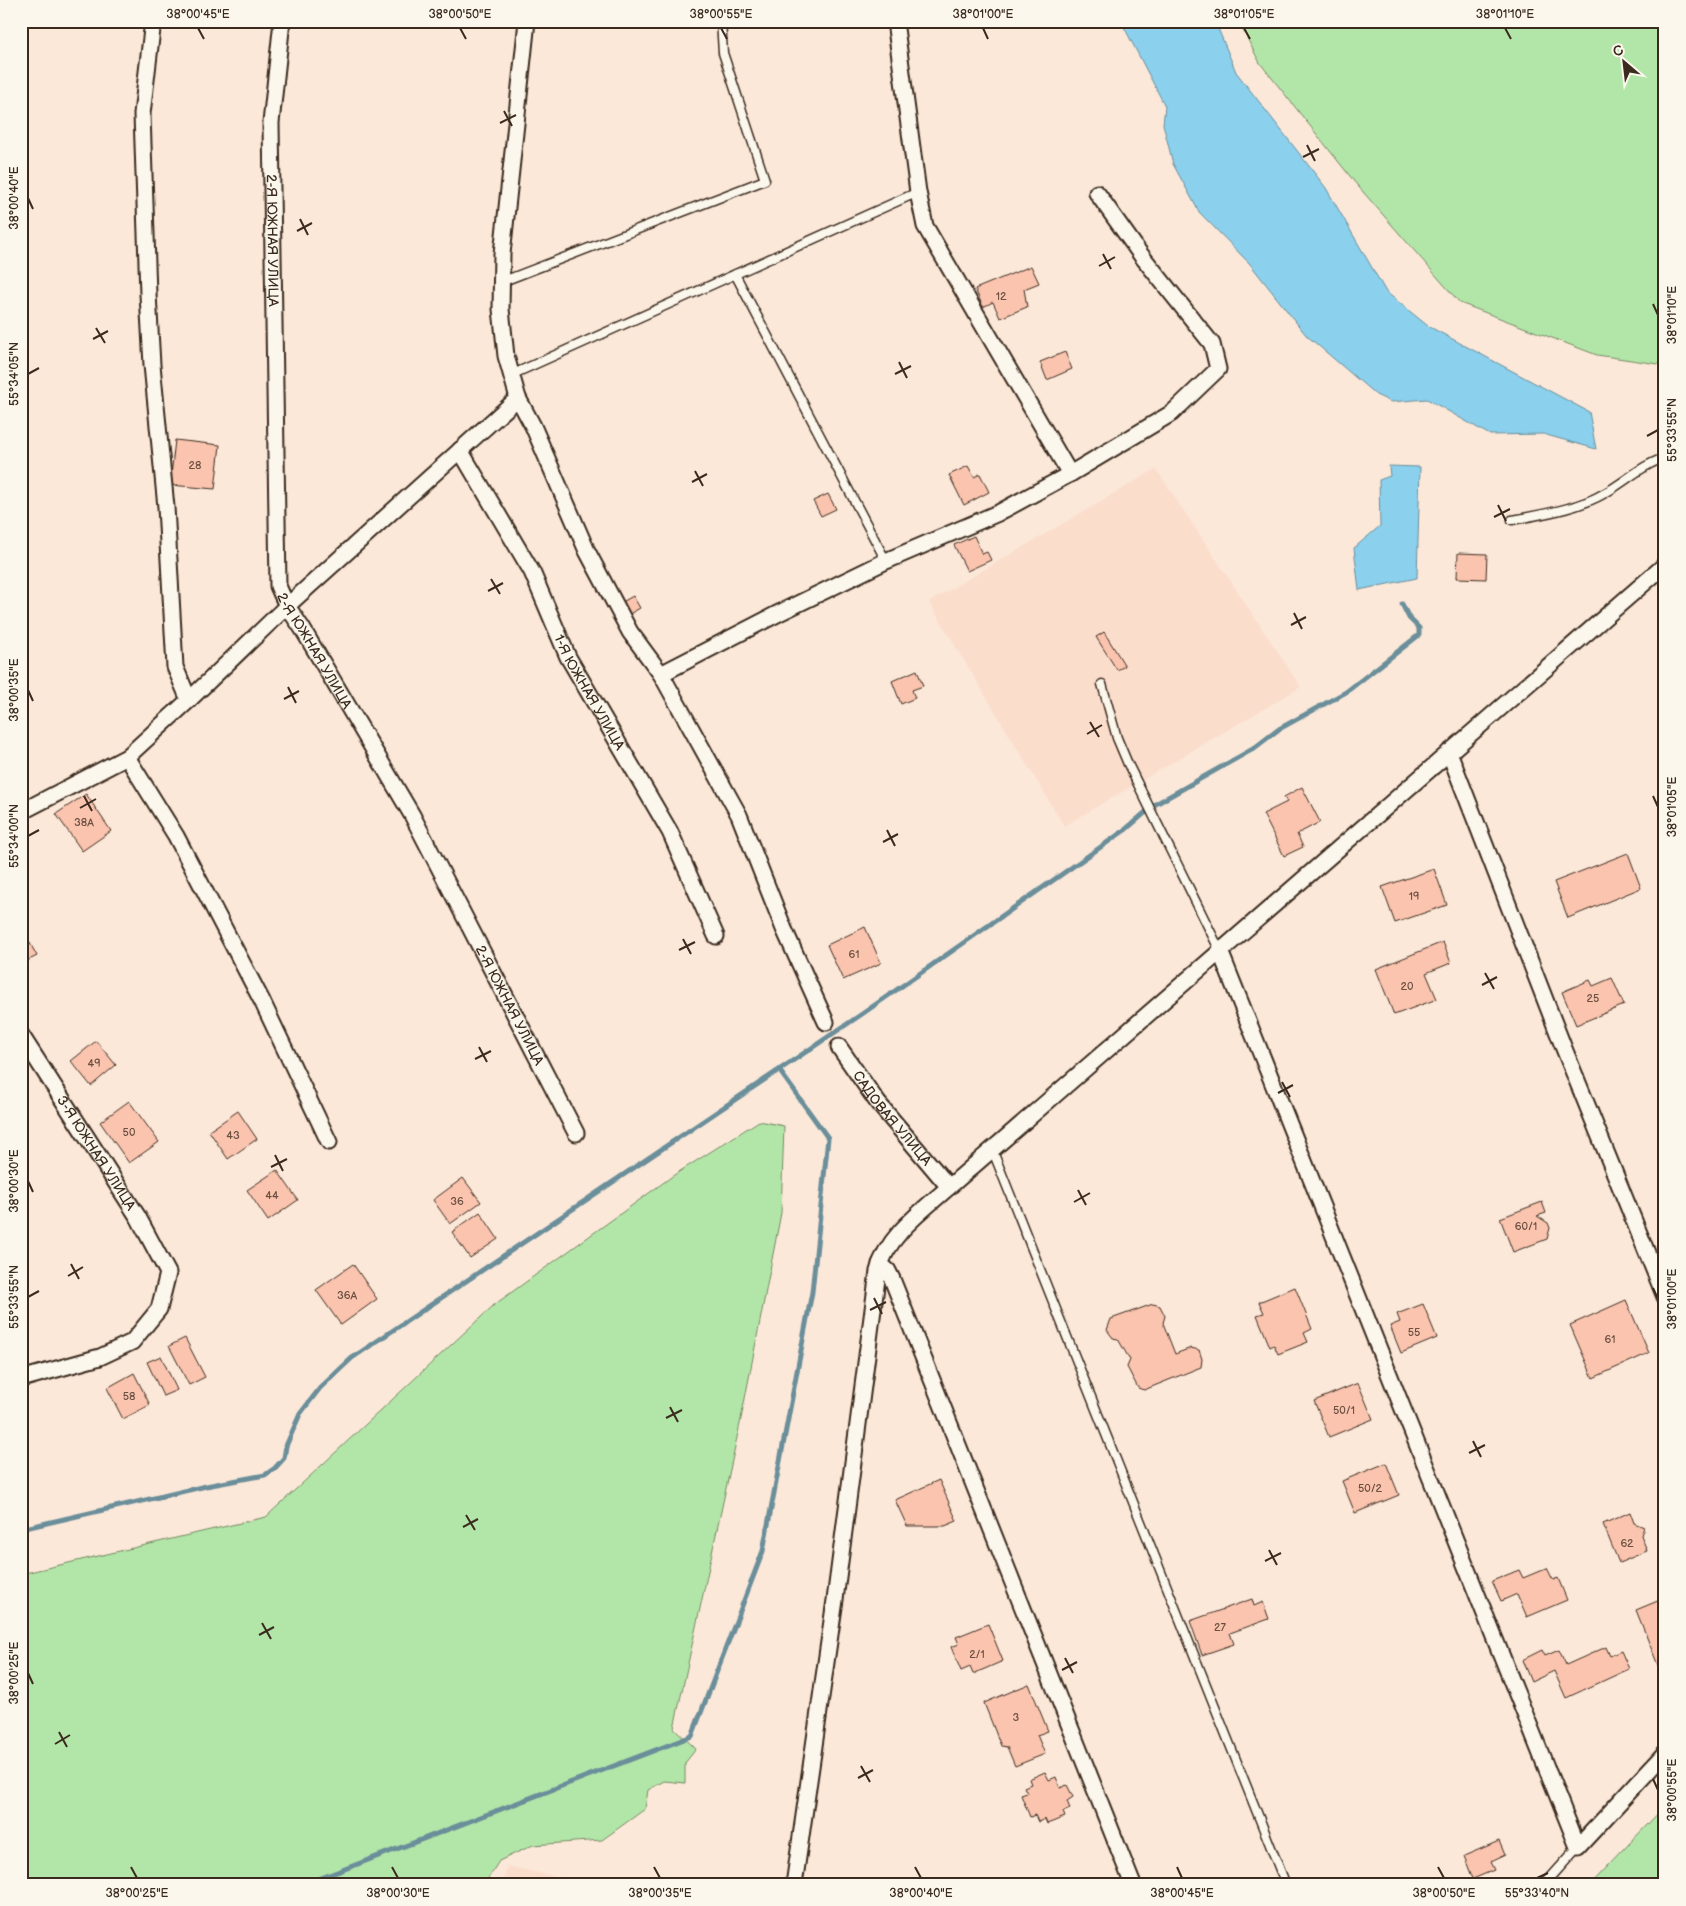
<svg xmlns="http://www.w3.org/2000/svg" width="1686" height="1906" font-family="'Balsamiq Sans',sans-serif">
<rect width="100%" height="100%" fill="#fbe8d9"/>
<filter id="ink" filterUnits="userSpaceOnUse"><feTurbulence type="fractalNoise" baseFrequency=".02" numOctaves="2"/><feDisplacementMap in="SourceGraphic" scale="10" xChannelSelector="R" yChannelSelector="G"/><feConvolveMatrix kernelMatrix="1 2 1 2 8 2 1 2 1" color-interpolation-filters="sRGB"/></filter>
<g filter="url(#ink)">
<path fill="#fbddcc" d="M1156,469L1301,687L1064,826L929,602Z
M507,1866L593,1885H502Z"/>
<path fill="#b2e6a8" stroke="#768863" d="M1238,21H1665V365L1597,355L1460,303L1357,185L1260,63Z
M759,1121L784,1126L781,1213L741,1419L674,1728L696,1749L685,1763V1783L664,1781L648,1790L645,1809L602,1840L533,1845L499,1861L484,1885H21V1574L266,1517L494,1305L674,1175Z
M1665,1806V1885H1590Z"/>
<path fill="#8bd0ed" stroke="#6b8e9a" d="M1123,21H1215L1236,72L1326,188L1386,292L1428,326L1589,412L1596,449L1543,434L1490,435L1427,399L1391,402L1376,395L1306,335L1250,264L1199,212L1173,164L1163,124L1165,106L1123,25Z
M1389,466L1420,467L1417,578L1359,590L1354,548L1380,526L1379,480L1390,476Z"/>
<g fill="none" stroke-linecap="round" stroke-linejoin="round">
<path stroke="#6b8e9a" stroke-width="5" d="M21,1529L206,1486L265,1475L275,1468L284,1458L286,1446L300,1414L320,1388L352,1358L862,1014L1125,830L1154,805L1253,749L1279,729L1346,692L1419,635V628L1409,618L1402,604
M303,1885L692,1736L763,1551L812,1292L828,1138L779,1070"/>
</g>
<path fill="#fbc4ae" stroke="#3b2a1e" d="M1031,266L1039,283L1024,289L1027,307L1000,318L993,302L983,307L975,289Z
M1065,352L1072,369L1047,380L1040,362Z
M175,440L220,445L215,489L170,485Z
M968,466L974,477L980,474L989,492L964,505L949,475Z
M828,494L836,509L821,516L813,501Z
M974,536L982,554L987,552L991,560L967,571L954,545Z
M1458,553L1487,554L1486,579L1457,578Z
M633,596L640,608L626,616L619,604Z
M1104,632L1125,666L1117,670L1096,637Z
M917,670L923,686L912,690L915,698L901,704L892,681Z
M1302,787L1320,822L1297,834L1303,847L1284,856L1263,814L1287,802L1284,797Z
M86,794L111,831L82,851L56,814Z
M1628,853L1641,888L1568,918L1554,882Z
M1434,869L1447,905L1395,923L1382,887Z
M1665,896V911L1660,898Z
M21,927L37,956L21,964Z
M865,927L881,963L843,980L827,945Z
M1443,942L1451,963L1426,973L1437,999L1394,1015L1376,969Z
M1612,978L1624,1005L1576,1025L1562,992L1590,980L1593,986Z
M96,1041L116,1065L91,1086L71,1061Z
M129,1101L159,1142L129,1163L100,1122Z
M238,1111L257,1139L228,1159L209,1131Z
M277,1170L298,1200L268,1221L247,1190Z
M463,1178L481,1202L450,1224L433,1200Z
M1542,1202L1546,1213L1537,1216L1548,1223L1550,1228L1547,1239L1513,1252L1500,1218Z
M480,1212L498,1239L470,1258L452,1232Z
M353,1264L377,1299L341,1325L316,1290Z
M1295,1287L1312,1329L1304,1333L1308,1342L1278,1354L1274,1345L1270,1347L1257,1315L1264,1313L1259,1302Z
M1626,1300L1649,1353L1593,1378L1570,1325Z
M1153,1304L1160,1306L1165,1316L1163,1323L1175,1354L1191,1348L1199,1350L1202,1359L1201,1367L1144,1390L1138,1388L1127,1367L1130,1360L1118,1339L1113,1338L1107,1330L1111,1319Z
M1423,1304L1437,1338L1401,1353L1390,1326L1400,1322L1397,1314Z
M185,1338L205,1377L189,1385L169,1346Z
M161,1356L177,1390L163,1396L147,1362Z
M134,1373L150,1405L123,1419L107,1388Z
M1358,1383L1373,1419L1329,1437L1314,1401Z
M1386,1463L1399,1495L1355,1513L1342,1481Z
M939,1480L957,1521L945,1526H907L895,1500Z
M1630,1512L1634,1523L1644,1527L1641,1535L1647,1551L1619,1563L1603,1524Z
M1547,1568L1553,1580L1558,1578L1567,1600L1527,1617L1517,1594L1501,1601L1492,1581L1519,1570L1523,1578Z
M1665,1598V1677L1663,1678L1636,1610Z
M1252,1599L1254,1606L1263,1602L1269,1619L1230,1633L1234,1644L1202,1655L1190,1621Z
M988,1624L1003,1661L973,1674L970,1667L961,1671L951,1647L959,1644L956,1637Z
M1606,1647L1610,1656L1621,1651L1629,1669L1566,1698L1554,1671L1531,1682L1522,1660L1542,1650L1545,1656L1559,1650L1566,1665Z
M1029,1684L1048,1731L1037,1735L1045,1754L1015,1766L1007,1747L1001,1746L984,1703Z
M1045,1772L1049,1780L1056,1777L1060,1788L1067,1785L1073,1797L1067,1801L1070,1809L1063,1812L1065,1817L1047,1824L1045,1819L1038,1822L1035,1815L1030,1817L1021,1795L1027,1793L1024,1787L1031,1784L1029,1779Z
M1499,1841L1505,1855L1490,1862L1494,1870L1473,1879L1464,1856Z"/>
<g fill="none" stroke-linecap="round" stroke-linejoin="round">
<g stroke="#3b2a1e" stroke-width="11">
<path id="lane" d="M735,274L886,561
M501,282L765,180L723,53L721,21
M511,375L918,192
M1512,520C1543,514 1578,509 1605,493C1625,482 1643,464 1665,458
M1102,684L1117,738L1128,764L1220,951
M992,1149L1286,1885
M1544,1885L1578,1847"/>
</g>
<g stroke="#3b2a1e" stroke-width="19">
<g id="street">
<path d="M153,21L142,114L148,294L152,365L166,507L175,667L189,700"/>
<path id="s1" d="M282,21L271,123L278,586L287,606L302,628L412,815L576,1133"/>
<path d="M527,21L502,254L501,309L506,356L518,398L533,426L587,551L630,632L661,674L739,815L784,929L826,1022"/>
<path d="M895,21L918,192L925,226L1070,474"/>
<path id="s2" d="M460,450L532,572L568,657L670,832L716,936"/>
<path d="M661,674L779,613L886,561L998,513L1070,474L1172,413L1218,369L1212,344L1141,255L1097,193"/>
<path d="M1449,752L1563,1046L1665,1297"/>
<path d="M127,757L176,836L262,1001L329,1142"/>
<path d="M21,812L127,757L189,700L287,606L518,398"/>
<path d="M1220,951L1578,1847L1665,1753"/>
<path id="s3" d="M21,1035L138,1217L168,1273L159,1309L132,1342L100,1357L21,1379"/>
<path id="s4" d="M839,1047L878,1103L949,1187"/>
<path d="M880,1264L888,1271L892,1279L1133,1885"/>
<path d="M794,1885L835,1600L878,1271C887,1236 922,1211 949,1187L1665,565"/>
</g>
</g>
<use href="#lane" stroke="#fbf7ec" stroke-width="8"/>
<use href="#street" stroke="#fbf7ec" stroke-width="15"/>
</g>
</g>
<path fill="none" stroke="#3b2a1e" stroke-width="2" d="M198,28L204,39M460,28L466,39M721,28L727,39M983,28L988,39M1244,28L1250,39M1505,28L1511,39M504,111L512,126M500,123L516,115M1307,145L1315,161M1303,157L1319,149M28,198L33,209M300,219L308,235M297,231L312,223M1103,254L1111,269M1099,266L1115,257M1653,304L1658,315M96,328L105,343M93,339L108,331M899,362L907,378M28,374L39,368M895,374L911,366M1647,436L1658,430M695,471L703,486M692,482L707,474M1498,505L1506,521M1494,517L1510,509M491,579L500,594M488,591L503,583M1294,613L1302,629M1291,625L1306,617M288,687L296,703M28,690L33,701M284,699L299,691M1090,722L1099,737M1087,734L1102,725M84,796L92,811M1653,796L1658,807M80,808L96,799M887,830L895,846M28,836L39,830M883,842L898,834M683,939L691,954M679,950L695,942M1485,973L1494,989M1482,985L1497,977M479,1047L487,1062M475,1059L491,1051M1282,1082L1290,1097M1278,1093L1293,1085M275,1155L283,1171M271,1167L287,1159M28,1181L33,1192M1078,1190L1086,1205M1074,1202L1090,1193M71,1264L79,1279M68,1276L83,1267M1653,1288L1658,1299M28,1297L39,1291M874,1298L882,1314M870,1310L886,1302M670,1407L678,1422M666,1418L682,1410M1473,1441L1481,1457M1469,1453L1485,1445M466,1515L475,1530M463,1527L478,1519M1269,1550L1277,1565M1265,1561L1281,1553M262,1623L271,1639M259,1635L274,1627M1065,1658L1073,1673M1062,1670L1077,1662M28,1673L33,1684M59,1732L67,1747M55,1744L70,1735M861,1766L870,1782M858,1778L873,1770M1653,1779L1658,1790M131,1867L137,1878M392,1867L398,1878M654,1867L660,1878M915,1867L921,1878M1177,1867L1182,1878M1438,1867L1444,1878M1537,1878L1548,1873"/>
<g text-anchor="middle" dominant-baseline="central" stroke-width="4" stroke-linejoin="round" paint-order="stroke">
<g font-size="11" fill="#6b5042">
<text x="1001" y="296">12</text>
<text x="195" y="465">28</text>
<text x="84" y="822">38А</text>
<text x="1414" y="896">19</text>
<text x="854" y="954">61</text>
<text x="1407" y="986">20</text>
<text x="1593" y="998">25</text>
<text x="94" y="1063">49</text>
<text x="129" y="1132">50</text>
<text x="233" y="1135">43</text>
<text x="272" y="1195">44</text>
<text x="457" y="1201">36</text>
<text x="1526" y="1226">60/1</text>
<text x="347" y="1295">36А</text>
<text x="1414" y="1332">55</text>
<text x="1610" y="1339">61</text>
<text x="129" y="1396">58</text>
<text x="1344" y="1410">50/1</text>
<text x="1370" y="1488">50/2</text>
<text x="1627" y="1543">62</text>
<text x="1220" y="1627">27</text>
<text x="977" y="1654">2/1</text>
<text x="1016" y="1717">3</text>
</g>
<g font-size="14" fill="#3b2a1e" stroke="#fbf7ec">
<text stroke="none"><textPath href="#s1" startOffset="220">2-Я ЮЖНАЯ УЛИЦА</textPath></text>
<text stroke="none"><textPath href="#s1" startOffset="640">2-Я ЮЖНАЯ УЛИЦА</textPath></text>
<text stroke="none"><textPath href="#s2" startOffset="275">1-Я ЮЖНАЯ УЛИЦА</textPath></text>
<text stroke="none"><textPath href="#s1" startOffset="1045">2-Я ЮЖНАЯ УЛИЦА</textPath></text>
<text stroke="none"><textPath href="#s4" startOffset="89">САДОВАЯ УЛИЦА</textPath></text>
<text stroke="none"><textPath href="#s3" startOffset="140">3-Я ЮЖНАЯ УЛИЦА</textPath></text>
</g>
</g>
<rect width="1686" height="1906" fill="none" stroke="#fbf7ec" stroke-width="55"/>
<g transform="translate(1624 62) rotate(332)" stroke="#fbf7ec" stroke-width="4" paint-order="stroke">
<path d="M0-4L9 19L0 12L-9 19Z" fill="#3b2a1e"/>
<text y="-8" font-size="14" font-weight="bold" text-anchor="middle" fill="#3b2a1e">С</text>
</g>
<rect x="28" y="28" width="1630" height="1850" fill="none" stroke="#3b2a1e" stroke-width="2"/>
<g font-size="12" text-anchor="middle" fill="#3b2a1e">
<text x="198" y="18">38°00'45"E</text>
<text x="460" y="18">38°00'50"E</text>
<text x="721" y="18">38°00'55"E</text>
<text x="983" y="18">38°01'00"E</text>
<text x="1244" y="18">38°01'05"E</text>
<text x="1505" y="18">38°01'10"E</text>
<text transform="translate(14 198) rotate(-90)" y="4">38°00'40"E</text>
<text transform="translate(1672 315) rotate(-90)" y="4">38°01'10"E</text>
<text transform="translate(14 374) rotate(-90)" y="4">55°34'05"N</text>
<text transform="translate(1672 430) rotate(-90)" y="4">55°33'55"N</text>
<text transform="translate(14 690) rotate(-90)" y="4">38°00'35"E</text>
<text transform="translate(1672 807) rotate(-90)" y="4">38°01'05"E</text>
<text transform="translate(14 836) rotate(-90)" y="4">55°34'00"N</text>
<text transform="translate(14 1181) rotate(-90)" y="4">38°00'30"E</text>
<text transform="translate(14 1297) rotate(-90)" y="4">55°33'55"N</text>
<text transform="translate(1672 1299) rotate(-90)" y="4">38°01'00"E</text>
<text transform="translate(14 1673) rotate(-90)" y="4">38°00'25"E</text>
<text transform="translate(1672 1790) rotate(-90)" y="4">38°00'55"E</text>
<text x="137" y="1897">38°00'25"E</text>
<text x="398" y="1897">38°00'30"E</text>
<text x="660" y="1897">38°00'35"E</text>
<text x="921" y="1897">38°00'40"E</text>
<text x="1182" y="1897">38°00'45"E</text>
<text x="1444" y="1897">38°00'50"E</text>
<text x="1537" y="1897">55°33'40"N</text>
</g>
</svg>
